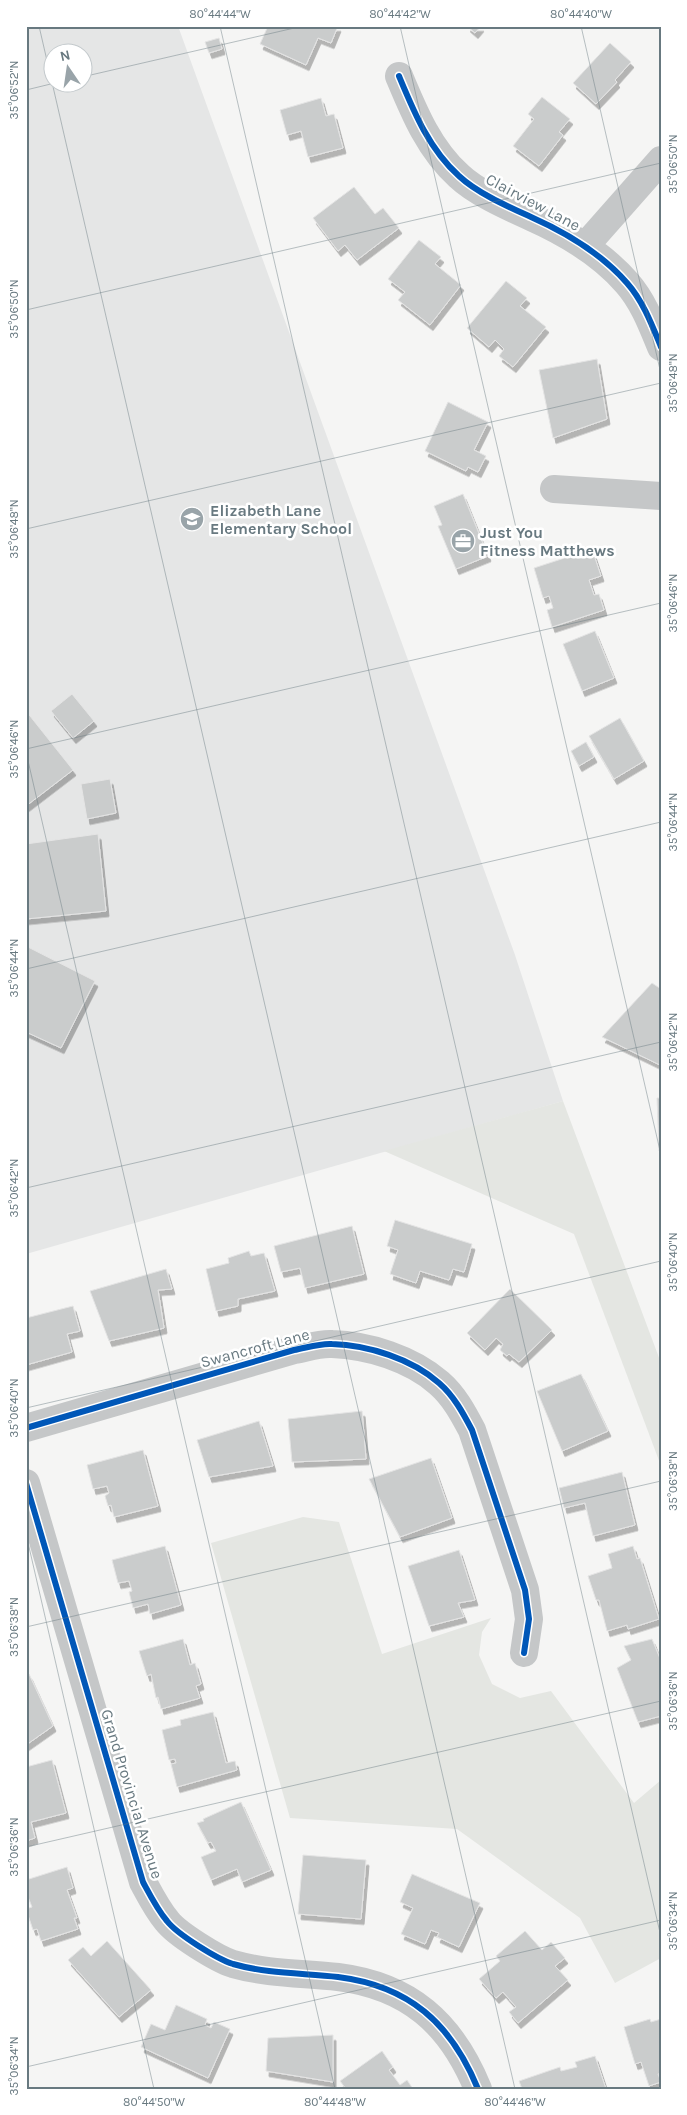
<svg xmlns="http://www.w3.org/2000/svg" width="687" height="2115" font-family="Karla,sans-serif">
<defs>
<filter id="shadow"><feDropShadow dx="3" dy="5.5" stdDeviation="0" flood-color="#0004"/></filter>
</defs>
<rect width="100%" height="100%" fill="#f5f5f4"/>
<path fill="#e5e6e6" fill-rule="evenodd" d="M26,26H178L515,955L563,1101L26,1254ZM52,52H82V82H52Z"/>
<path fill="#e4e6e2" d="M563,1101L661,1363V1466L574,1234L384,1151Z
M303,1517L339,1522L382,1654L491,1618L482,1632L479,1655L492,1684L520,1698L551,1691L634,1803L661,1780V1958L615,1983L580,1918L457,1829L290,1818L211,1543Z"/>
<path fill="#cacccc" stroke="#e4e4e4" filter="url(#shadow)" d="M268,26H338L331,43L318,38L306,65L260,44Z
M467,26H481L475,33Z
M219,38L222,49L209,53L205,42Z
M610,43L631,62L615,80L617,82L596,104L573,83Z
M542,97L570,119L559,132L563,135L539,166L513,146L534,119L528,114Z
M321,98L326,116L334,114L343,148L308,157L301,131L287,135L280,110Z
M354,187L375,214L383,208L399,228L357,260L345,245L338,251L313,218Z
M419,240L441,257L435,264L461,285L430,325L398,300L405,292L388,279Z
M506,281L527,298L520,306L546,327L513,367L499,356L504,349L495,340L489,347L467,328Z
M597,359L607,419L553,438L539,370Z
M448,402L488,422L474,450L486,456L478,472L468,467L466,471L425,451Z
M463,494L488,556L456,569L438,526L442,525L434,506Z
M592,549L601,576L589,580L594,595L599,594L604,610L552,627L547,610L553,608L549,596L543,598L534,568Z
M595,631L614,678L582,691L563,644Z
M72,694L94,721L73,738L51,711Z
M26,711L73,770L26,806Z
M620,718L644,761L614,779L589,736Z
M586,742L594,757L579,766L571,751Z
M110,779L116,813L87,819L81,784Z
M98,834L106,911L26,919V844Z
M26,946L95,981L61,1048L26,1032Z
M652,983L661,989L660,1065L602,1037Z
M657,1098H661V1151H659Z
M395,1220L472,1244L464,1272L453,1269L449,1280L420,1271L416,1283L390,1274L398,1250L387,1246Z
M352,1226L364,1274L305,1288L300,1268L281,1272L274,1246Z
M249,1251L251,1256L264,1253L275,1291L238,1299V1306L216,1311L206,1269L229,1263L228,1258Z
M166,1269L172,1289L158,1290L164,1328L109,1341L90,1291Z
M510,1289L552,1330L519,1362L509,1354L507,1356L500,1350L503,1344L496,1338L485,1350L467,1333Z
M73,1306L80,1331L67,1334L72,1352L26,1365V1318Z
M581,1374L608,1431L562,1451L537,1391Z
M362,1411L366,1459L292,1462L288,1419Z
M259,1421L273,1466L209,1477L197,1440Z
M143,1450L158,1506L114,1517L111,1505L108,1506L105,1496L109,1493L107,1486L93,1489L87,1465Z
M431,1458L452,1518L400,1537L369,1479Z
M622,1472L635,1525L593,1536L585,1503L564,1508L559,1488Z
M165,1546L181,1605L150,1614L148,1604L133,1608L129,1592L132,1591L129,1581L118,1583L112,1560Z
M633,1546L637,1559L640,1558L659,1619L628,1629L627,1625L607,1631L599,1600H596L588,1576L612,1568L608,1554Z
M459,1550L475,1600L458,1603L464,1617L429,1626L408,1566Z
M183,1639L190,1665L195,1663L201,1684L196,1686L200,1698L161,1709L158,1697L156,1698L151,1674L147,1676L139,1651Z
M652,1639L661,1661V1716L638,1722L617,1668L631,1660L624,1646Z
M29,1674L53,1726L26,1745V1675Z
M213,1712L226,1763L235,1761L237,1770L177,1787L171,1764L176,1763L175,1759L169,1760L162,1730L181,1725L180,1720Z
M52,1760L66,1813L31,1822L35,1838L26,1841V1767Z
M241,1802L271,1870L242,1882L237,1869L211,1880L201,1857L216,1851L211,1842L208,1843L197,1823L204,1821L203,1819Z
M303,1855L366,1860L361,1919L298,1914Z
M67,1867L73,1888L67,1890L77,1918H74L78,1929L41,1941L37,1929L33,1930L26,1909L32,1907L26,1892V1880Z
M412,1874L480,1903L459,1947L437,1937L439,1933L431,1930L425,1944L401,1934L413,1908L400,1902Z
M525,1931L542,1950L551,1942L565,1958L555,1966L568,1980L518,2023L509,2012L516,2007L503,1992L496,1998L479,1979L500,1961L496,1956Z
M107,1941L151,1990L119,2017L68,1960L83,1947L91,1956Z
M176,2005L207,2019L205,2025L211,2028L214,2022L230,2029L208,2078L141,2047L151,2024L165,2030Z
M650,2019L651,2022L661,2019V2073L658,2074L661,2082L649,2086L641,2062L635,2064L624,2027Z
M333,2035V2082L266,2071L268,2038Z
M382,2051L393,2067L389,2070L400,2085L407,2080L413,2089H346L340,2081Z
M595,2056L606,2089H522L519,2081L560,2067L561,2071L577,2067L575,2062Z"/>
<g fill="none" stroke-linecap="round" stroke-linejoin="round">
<path stroke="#c5c7c8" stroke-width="28" d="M399,76C414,112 429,149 459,176C477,193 509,207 531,217C567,233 601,253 627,283C643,301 652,325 661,347
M586,245L661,160
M554,489L661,496
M26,1428L294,1350C306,1348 320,1343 332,1344C368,1345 412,1359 439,1383C454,1396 463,1413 472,1430L525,1590L529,1619L524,1653
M26,1483L143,1882C150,1895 157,1909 167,1921C177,1934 217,1959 233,1964C268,1974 303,1973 338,1977C409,1986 451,2023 478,2089"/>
<g stroke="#fff" stroke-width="9">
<path id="cycleway" d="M399,76C414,112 429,149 459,176C477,193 509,207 531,217C567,233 601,253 627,283C643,301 652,325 661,347
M26,1428L294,1350C306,1348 320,1343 332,1344C368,1345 412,1359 439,1383C454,1396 463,1413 472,1430L525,1590L529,1619L524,1653
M26,1483L143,1882C150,1895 157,1909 167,1921C177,1934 217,1959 233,1964C268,1974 303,1973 338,1977C409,1986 451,2023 478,2089"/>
</g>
<use href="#cycleway" stroke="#0057b8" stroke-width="6"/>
</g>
<path fill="none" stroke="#687980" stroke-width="1" stroke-opacity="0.45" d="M39,26L515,2089M220,26L661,1937M400,26L661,1155M581,26L661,374M82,77L303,26M26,90L59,82M26,310L661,163M26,529L661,383M26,749L661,603M26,752L335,2089M26,969L661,822M26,1188L661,1042M26,1408L661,1261M26,1534L154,2089M26,1627L661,1481M26,1847L661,1701M26,2067L661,1920"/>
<defs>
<g id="school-disc" transform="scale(1.25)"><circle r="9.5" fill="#99a4a9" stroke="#fff"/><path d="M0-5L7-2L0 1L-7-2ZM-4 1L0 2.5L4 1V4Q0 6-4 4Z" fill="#fff"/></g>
<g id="office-disc" transform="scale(1.25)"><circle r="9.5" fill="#99a4a9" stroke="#fff"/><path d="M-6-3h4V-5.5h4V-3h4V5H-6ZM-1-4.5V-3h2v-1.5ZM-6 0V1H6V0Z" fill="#fff"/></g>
</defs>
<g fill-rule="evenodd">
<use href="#school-disc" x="192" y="519"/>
<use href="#office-disc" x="463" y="541"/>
</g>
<g text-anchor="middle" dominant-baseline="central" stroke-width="5" stroke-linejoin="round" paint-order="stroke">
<g font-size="16" fill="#687980" stroke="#fff">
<text transform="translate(533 202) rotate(28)">Clairview Lane</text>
<text transform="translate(255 1348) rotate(-15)">Swancroft Lane</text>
<text transform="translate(132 1794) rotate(73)">Grand Provincial Avenue</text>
</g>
<g font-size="16" font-weight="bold" fill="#687980" stroke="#fff" text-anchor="start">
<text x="210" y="510">Elizabeth Lane<tspan x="210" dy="18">Elementary School</tspan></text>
<text x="480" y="532">Just You<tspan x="480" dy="18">Fitness Matthews</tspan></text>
</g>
</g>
<rect width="687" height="2115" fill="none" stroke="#ffffff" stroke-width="55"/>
<g transform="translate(68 68) rotate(347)"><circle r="24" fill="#ffffff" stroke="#c3c9cc"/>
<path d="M0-4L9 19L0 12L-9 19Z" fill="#99a4a9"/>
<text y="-8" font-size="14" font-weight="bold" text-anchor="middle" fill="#687980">N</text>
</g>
<rect x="28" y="28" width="632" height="2060" fill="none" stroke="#687980" stroke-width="2"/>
<g font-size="12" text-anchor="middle" fill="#687980">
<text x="220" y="18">80°44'44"W</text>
<text x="400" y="18">80°44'42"W</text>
<text x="581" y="18">80°44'40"W</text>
<text transform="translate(14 90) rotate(-90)" y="4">35°06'52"N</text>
<text transform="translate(673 164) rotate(-90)" y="4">35°06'50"N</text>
<text transform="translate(14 309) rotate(-90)" y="4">35°06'50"N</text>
<text transform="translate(673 383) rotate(-90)" y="4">35°06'48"N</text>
<text transform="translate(14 529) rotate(-90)" y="4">35°06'48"N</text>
<text transform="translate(673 603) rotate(-90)" y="4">35°06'46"N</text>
<text transform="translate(14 749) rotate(-90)" y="4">35°06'46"N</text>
<text transform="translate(673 822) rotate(-90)" y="4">35°06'44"N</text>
<text transform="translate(14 968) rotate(-90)" y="4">35°06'44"N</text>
<text transform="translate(673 1042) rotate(-90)" y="4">35°06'42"N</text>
<text transform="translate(14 1188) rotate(-90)" y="4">35°06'42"N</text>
<text transform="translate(673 1262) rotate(-90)" y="4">35°06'40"N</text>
<text transform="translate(14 1408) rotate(-90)" y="4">35°06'40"N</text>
<text transform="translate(673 1481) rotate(-90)" y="4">35°06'38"N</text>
<text transform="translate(14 1627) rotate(-90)" y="4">35°06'38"N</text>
<text transform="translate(673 1701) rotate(-90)" y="4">35°06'36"N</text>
<text transform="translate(14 1847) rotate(-90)" y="4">35°06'36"N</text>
<text transform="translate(673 1921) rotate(-90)" y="4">35°06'34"N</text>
<text transform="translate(14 2066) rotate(-90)" y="4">35°06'34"N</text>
<text x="154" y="2106">80°44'50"W</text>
<text x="335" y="2106">80°44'48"W</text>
<text x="515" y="2106">80°44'46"W</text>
</g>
</svg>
